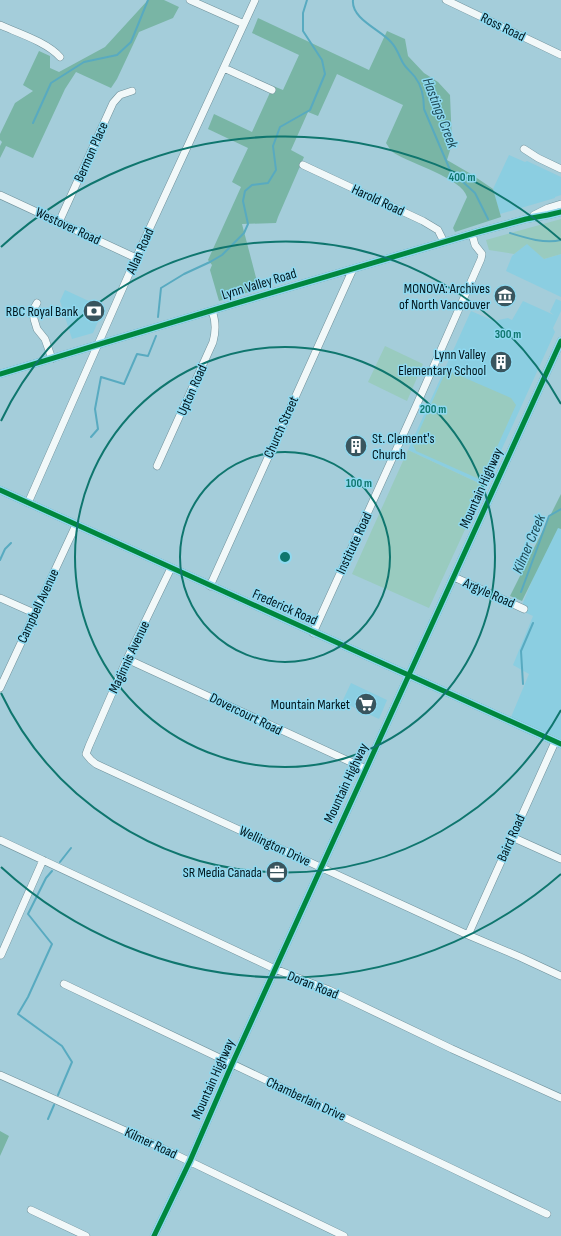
<svg xmlns="http://www.w3.org/2000/svg" width="561" height="1236" font-family="'Sofia Sans Condensed',sans-serif">
<rect width="100%" height="100%" fill="#a4cdda"/>
<path fill="#8bcee1" d="M509,155L525,162L527,161L561,177V195L555,197V198L500,214L493,189Z
M527,243L544,259L561,254V297L506,271L512,256Z
M65,290L104,308L93,333L72,339L60,301Z
M556,299L561,301V311L553,328L555,332L485,486L408,450L471,311L494,321L508,318L512,320L523,301L554,315L550,312Z
M557,520L561,522V739L511,717L529,674L513,665L533,616L520,610Z
M351,683L387,700L379,719L342,702Z"/>
<path fill="#99cbbf" d="M561,219V254L544,259L527,244L514,254L489,250L486,240Z
M385,346L423,364L407,401L368,382Z
M449,371L511,398L516,405L483,478L479,479L416,451L413,445L445,373Z
M408,450L485,486L429,608L352,574Z"/>
<path fill="#79b5a5" d="M148,0H164L179,7L173,18L139,32L117,79L111,88L76,72L65,89L33,158L6,146L0,158V146L2,142L0,140V134L15,103L33,91L23,85L39,51L50,56V68L59,72L105,47Z
M258,18L369,70L387,31L405,39L408,56L424,73L438,82L450,95L452,144L447,160L471,174L493,189L501,217L455,232L453,228L467,197C462,178 411,164 394,153C391,151 388,146 386,143L403,105L337,74L318,116L308,112L291,150L304,157L278,217L276,223L242,224L259,289L219,301L210,270L212,265L208,260L241,187L232,182L248,148L208,129L214,114L252,132L273,86L283,90L299,55L252,33Z
M561,494V529L558,528L522,601L510,596Z
M0,1131L9,1136L0,1156Z"/>
<g fill="none" stroke-linecap="round" stroke-linejoin="round">
<path stroke="#58aac0" stroke-width="2" d="M353,0C351,19 381,30 391,42C397,48 399,56 403,63C406,68 411,72 415,77C422,86 424,98 424,109L450,170L475,193L488,219
M33,123L51,83L84,62L117,55L131,42L148,0
M510,233C526,238 545,244 561,240
M158,317L161,288L184,274L210,262L222,255L244,233L248,224L243,201L245,191L252,185L268,183L276,170L273,146L280,127L310,110L325,74L322,60L303,31V13L307,0
M91,437L98,429L95,409L101,377L124,384L137,354L148,356L156,336
M0,560L5,549L11,543
M521,592L549,516L561,509
M523,684L521,651L533,623
M60,862L71,848
M52,871L46,878L28,914L52,944L28,997L18,1014L62,1046L72,1062L58,1095
M48,1119L54,1105"/>
<g stroke="#6f909a" stroke-width="8">
<path id="minor" d="M190,0L244,24
M446,0L561,55
M0,25C18,33 47,42 60,57
M224,68L272,90
M524,149L538,158L561,169
M303,165L423,221L438,230L444,242
M0,195L136,258
M534,215L548,208L561,204
M59,222L113,103L120,95L132,91
M37,303L33,310L34,319L37,329L45,339L52,359
M0,374L240,302L478,232L526,219L548,215L561,212
M157,466L213,342C216,331 216,321 212,311
M0,490L561,744
M28,503L136,258L255,0
M171,568L127,659L89,746L86,754L91,760L96,764L468,935L520,957L561,976
M454,577L524,609
M210,586L353,269
M0,598L34,613
M313,633L417,404L481,259L482,254L475,245L472,234
M127,659C207,695 286,733 366,769
M0,688L76,525
M512,837L561,859
M0,840L275,969L329,990L452,1049L561,1098
M468,935L555,742
M0,954L1,955L43,860
M64,984L449,1167L547,1214
M0,1075L139,1137L344,1236
M31,1210L86,1236
M154,1236L190,1161L232,1064L321,868L561,341"/>
</g>
<use href="#minor" stroke="#f1f8f9" stroke-width="7"/>
<g stroke="#8ed9f0" stroke-width="8">
<path id="cycleway" d="M0,374L240,302L478,232L526,219L548,215L561,212
M0,490L561,744
M154,1236L190,1161L232,1064L321,868L561,341"/>
</g>
<use href="#cycleway" stroke="#00873e" stroke-width="5"/>
</g>
<g fill="none" stroke="#0f766e" stroke-width="2">
<circle cx="285" cy="557" r="105"/>
<circle cx="285" cy="557" r="210"/>
<path d="M561 710A315 315 0 0 1 1 693M1 421A315 315 0 0 1 561 404"/>
<path d="M561 874A420 420 0 0 1 1 867M1 247A420 420 0 0 1 561 240"/>
</g>
<defs>
<g id="museum-disc" transform="scale(1.15)"><circle r="9.5" fill="#39555e" stroke="#8ed9f0"/><path d="M0-6L6-3V-2H-6V-3ZM-5-1h2V3h-2ZM-1-1h2V3h-2ZM3-1h2V3H3ZM-6 4H6V6H-6Z" fill="#fff"/></g>
<g id="bank-disc" transform="scale(1.15)"><circle r="9.5" fill="#39555e" stroke="#8ed9f0"/><path d="M-6-4H6V4H-6ZM0-2.3a2.3 2.3 0 1 0 0 4.6a2.3 2.3 0 1 0 0-4.6Z" fill="#fff"/></g>
<g id="building-disc" transform="scale(1.15)"><circle r="9.5" fill="#39555e" stroke="#8ed9f0"/><path d="M-4-6H4V6H1V3H-1V6H-4ZM-2.5-4.3h1.7v1.8h-1.7ZM.8-4.3h1.7v1.8H.8ZM-2.5-1h1.7V.8h-1.7ZM.8-1h1.7V.8H.8Z" fill="#fff"/></g>
<g id="supermarket-disc" transform="scale(1.15)"><circle r="9.5" fill="#39555e" stroke="#8ed9f0"/><path d="M-6-5.5h2.5l.6 2H6L4.5 2H-2.5L-4.4-4H-6ZM-1.5 3.2a1.3 1.3 0 1 0 .1 0ZM3 3.2a1.3 1.3 0 1 0 .1 0Z" fill="#fff"/></g>
<g id="office-disc" transform="scale(1.15)"><circle r="9.5" fill="#39555e" stroke="#8ed9f0"/><path d="M-6-3h4V-5.5h4V-3h4V5H-6ZM-1-4.5V-3h2v-1.5ZM-6 0V1H6V0Z" fill="#fff"/></g>
</defs>
<g fill-rule="evenodd">
<use href="#museum-disc" x="505" y="296"/>
<use href="#bank-disc" x="94" y="311"/>
<use href="#building-disc" x="501" y="362"/>
<use href="#building-disc" x="356" y="446"/>
<use href="#supermarket-disc" x="366" y="704"/>
<use href="#office-disc" x="277" y="872"/>
</g>
<g text-anchor="middle" dominant-baseline="central" stroke-width="3" stroke-linejoin="round" paint-order="stroke">
<g font-size="14" fill="#00151c" stroke="#8ed9f0">
<text transform="translate(503 27) rotate(26)">Ross Road</text>
<text transform="translate(91 152) rotate(-66)">Bermon Place</text>
<text transform="translate(378 200) rotate(25)">Harold Road</text>
<text transform="translate(68 226) rotate(25)">Westover Road</text>
<text transform="translate(140 251) rotate(-66)">Allan Road</text>
<text transform="translate(259 284) rotate(-17)">Lynn Valley Road</text>
<text transform="translate(192 390) rotate(-66)">Upton Road</text>
<text transform="translate(281 427) rotate(-66)">Church Street</text>
<text transform="translate(481 488) rotate(-66)">Mountain Highway</text>
<text transform="translate(354 543) rotate(-65)">Institute Road</text>
<text transform="translate(489 593) rotate(24)">Argyle Road</text>
<text transform="translate(38 606) rotate(-65)">Campbell Avenue</text>
<text transform="translate(285 607) rotate(24)">Frederick Road</text>
<text transform="translate(129 657) rotate(-65)">Maginnis Avenue</text>
<text transform="translate(246 714) rotate(26)">Dovercourt Road</text>
<text transform="translate(346 783) rotate(-65)">Mountain Highway</text>
<text transform="translate(511 838) rotate(-66)">Baird Road</text>
<text transform="translate(275 846) rotate(25)">Wellington Drive</text>
<text transform="translate(313 985) rotate(22)">Doran Road</text>
<text transform="translate(213 1079) rotate(-66)">Mountain Highway</text>
<text transform="translate(306 1099) rotate(25)">Chamberlain Drive</text>
<text transform="translate(151 1143) rotate(25)">Kilmer Road</text>
</g>
<g font-size="14" fill="#00151c" stroke="#8ed9f0" text-anchor="end">
<text x="490" y="288">MONOVA: Archives<tspan x="490" dy="16">of North Vancouver</tspan></text>
<text x="78" y="311">RBC Royal Bank</text>
<text x="486" y="354">Lynn Valley<tspan x="486" dy="16">Elementary School</tspan></text>
<text x="372" y="438" text-anchor="start">St. Clement's<tspan x="372" dy="16">Church</tspan></text>
<text x="350" y="704">Mountain Market</text>
<text x="262" y="872">SR Media Canada</text>
</g>
<g font-size="15" font-style="italic" fill="#1f4955" stroke="#8ed9f0">
<text transform="translate(440 113) rotate(69)">Hastings Creek</text>
<text transform="translate(529 544) rotate(-67)">Kilmer Creek</text>
</g>
</g>
<circle cx="285" cy="557" r="6" fill="#0f766e" stroke="#8ed9f0" stroke-width="2"/>
<g font-size="12" text-anchor="middle" font-weight="bold" fill="#0f766e" stroke="#8ed9f0" stroke-width="3" stroke-linejoin="round" paint-order="stroke">
<text x="462" y="181">400 m</text>
<text x="508" y="338">300 m</text>
<text x="433" y="413">200 m</text>
<text x="359" y="487">100 m</text>
</g>
</svg>
